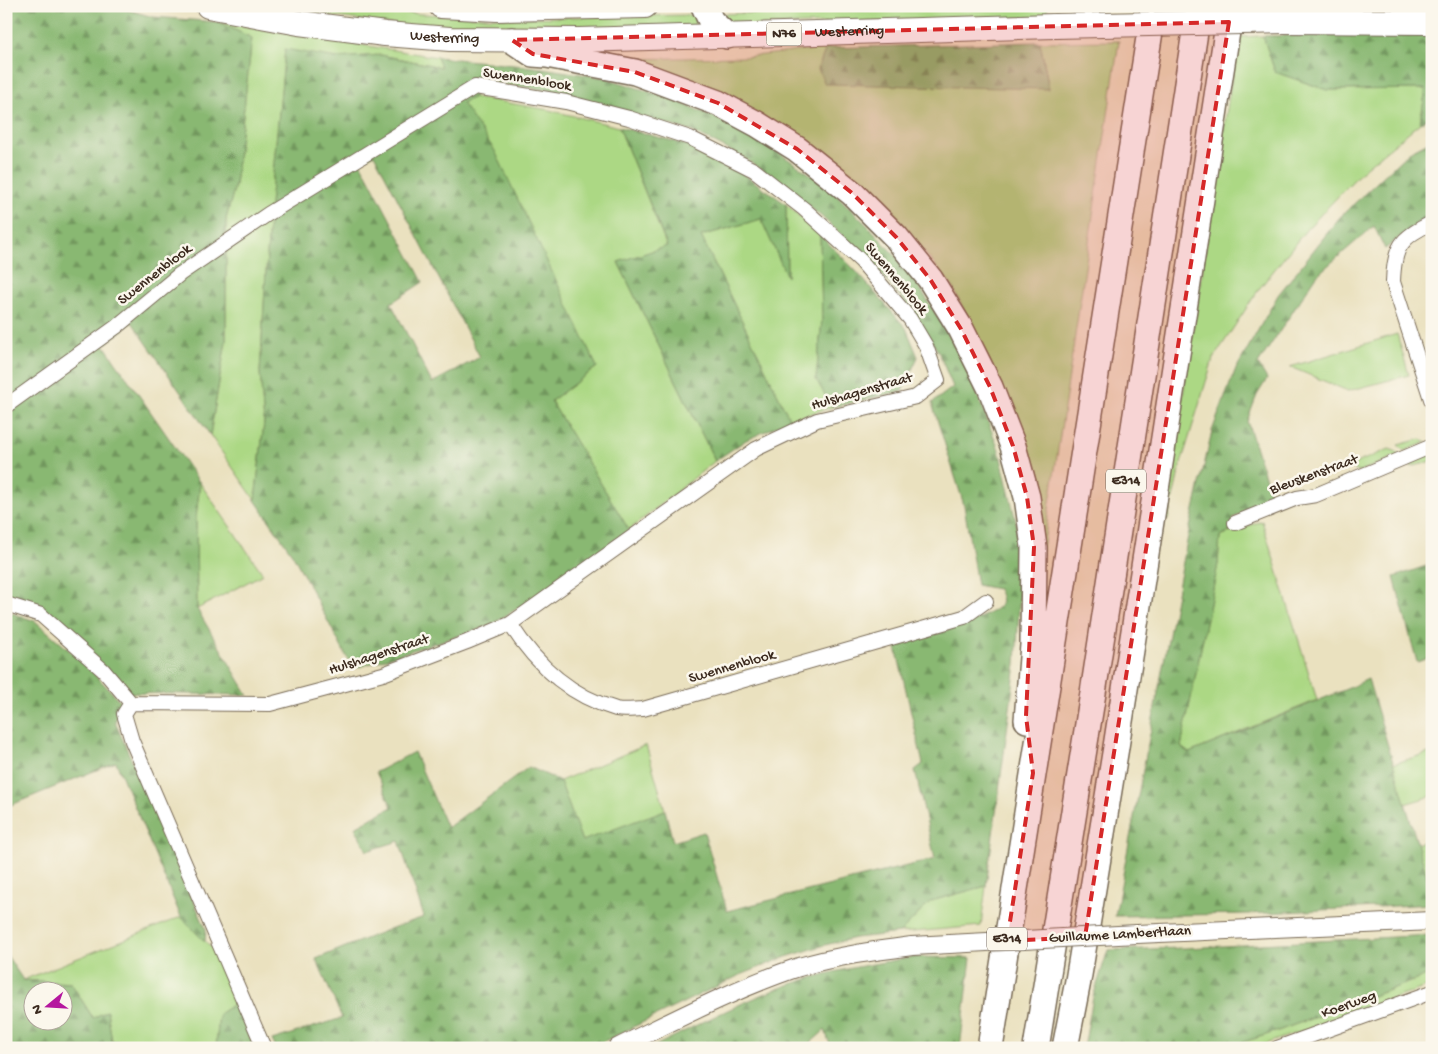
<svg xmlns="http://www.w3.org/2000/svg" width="1438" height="1054" font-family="'Gochi Hand',sans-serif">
<defs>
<pattern id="forest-firs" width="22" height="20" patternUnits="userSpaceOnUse" patternTransform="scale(1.25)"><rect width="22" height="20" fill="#89b872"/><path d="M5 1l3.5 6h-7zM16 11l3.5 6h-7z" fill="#71965d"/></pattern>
</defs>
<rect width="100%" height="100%" fill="#fbf7ec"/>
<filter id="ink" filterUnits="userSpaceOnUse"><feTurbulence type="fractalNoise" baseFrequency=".02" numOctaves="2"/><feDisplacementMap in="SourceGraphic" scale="10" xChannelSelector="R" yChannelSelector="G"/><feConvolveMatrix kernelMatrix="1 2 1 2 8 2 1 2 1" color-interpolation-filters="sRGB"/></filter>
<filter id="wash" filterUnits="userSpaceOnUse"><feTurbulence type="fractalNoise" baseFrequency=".0096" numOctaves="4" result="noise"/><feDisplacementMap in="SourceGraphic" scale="20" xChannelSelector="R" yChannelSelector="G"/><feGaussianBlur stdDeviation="1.12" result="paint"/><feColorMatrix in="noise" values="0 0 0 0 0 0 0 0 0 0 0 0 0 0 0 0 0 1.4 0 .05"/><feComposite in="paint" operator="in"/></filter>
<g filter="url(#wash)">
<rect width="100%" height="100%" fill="#eae1bf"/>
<path fill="#acd884" stroke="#748151" d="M256,6H345L420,14L507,18L695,15V28L570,31L411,27Z
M1024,6H1047L1048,17L734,26L720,14Z
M218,22L437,57L441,67L381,55L337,58L285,50L270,205L260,372L264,423L255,500L210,435L226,341V219L235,185L252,38Z
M1263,36L1275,72L1327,90L1426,89L1420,123L1366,167L1306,230L1259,289L1213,359L1180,467L1168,520L1164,519L1238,37Z
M1119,41L1042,556L1000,383L952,286L891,211L815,146L754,112L622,59L746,57L826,48L818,69L1049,88L1040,42Z
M474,97L549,110L619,127L667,247L618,262L715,461L629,530L551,401L597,367L462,103Z
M786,204L820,235L822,320L816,379L832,407L790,420L701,236L761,219L787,276Z
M1397,334L1409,375L1348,391L1290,367Z
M1421,439L1427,442L1404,451L1398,445Z
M1389,449L1395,451L1399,455L1358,472L1349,466Z
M1426,455L1432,456V461L1411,467V465H1408L1407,462Z
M200,483L263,574L197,609L196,518Z
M1262,521L1317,700L1189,753L1181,747L1218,564L1220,536Z
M646,745L665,810L582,842L560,781Z
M1432,752V796L1405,804L1393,764Z
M1432,839V886H1430L1416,844Z
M986,886L981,926L900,933L931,901Z
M181,917L215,951L235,1003L219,1014L216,1048H167L168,1042L155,1045L112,1041L107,1011L93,1018L71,983L23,980Z
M1432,974V985L1254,1048H1225L1275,1032Z"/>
<path fill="url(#forest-firs)" stroke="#627148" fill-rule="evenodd" d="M6,6H114L153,17L218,22L252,38L235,185L226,219V341L210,435L132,322L104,345L200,483L196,518L197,609L248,695L127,693L44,611L6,598Z
M1432,35V116L1420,123L1426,89L1327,90L1275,72L1263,36Z
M1040,42L1049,89L825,84L818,69L826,48Z
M285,49L337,58L381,55L441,67L437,57L542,68L606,78L666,97L726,122L766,144L826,185L873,231L913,276L953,343L971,378L999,450L1016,522L1020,587L1016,664L986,886L931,901L900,933L855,938L825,945L786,957L738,976L590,1048H276L272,1040L342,1018L316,959L392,928L424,917L399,841L367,851L355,827L392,807L376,772L414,752L447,828L529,767L560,781L582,841L665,810L673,842L704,832L727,911L935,859L915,770L923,764L896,647C913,641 996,617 1001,604C1003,598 1000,594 998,589L977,585L964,505L932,403L953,387L938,351L905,302L873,264L822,217L771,175L735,153L691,131L552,91L476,80L474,97L462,103L495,151L597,367L551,401L629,530L542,593L489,626L353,669L293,555L255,500L264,423L260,372L270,205ZM374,154L480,357L432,383L391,303L423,282L360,162Z
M619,127L688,145L736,169L786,204L787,277L761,219L701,236L790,420L746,440L715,461L618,262L667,246Z
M1432,140V216L1417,223L1385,249L1374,226L1317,275L1258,364L1267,379L1257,395L1247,421L1272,498L1233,518L1235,529L1220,536L1218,564L1181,747L1189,753L1349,688L1368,679L1430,886H1432V904L1248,914L1115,916L1188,536L1212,431L1235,371L1278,295L1340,217L1409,152Z
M820,235L854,269L906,328L918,357L902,391L832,407L816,379L822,320Z
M1432,564V657L1417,662L1394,577Z
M6,611L35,621L82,661L121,702L115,722L206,929L205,942L181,917L116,762L6,807Z
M1432,935V974L1275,1032L1225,1048H1084L1093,997L1108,950L1185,948Z
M6,954L23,980L71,983L93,1018L107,1011L112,1041L155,1045L168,1042L167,1048H6ZM32,992H62V1022H32Z
M915,957L971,958L960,1048H831L825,1030L805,1048H651C700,1024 750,996 804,980C840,969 878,963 915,957Z
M235,1003L255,1048H216L219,1014Z"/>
</g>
<g filter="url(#ink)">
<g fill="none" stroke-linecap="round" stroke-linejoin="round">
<g stroke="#786a56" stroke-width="16">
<path id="minor" d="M1432,223C1400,237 1394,248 1393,282L1432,402
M6,406L116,327L180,274L268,214L475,87L566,102L629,118L690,138L754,170L804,209L861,261L910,319L926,346L938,380L916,397L817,420L756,449L510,624L467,642L383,674L270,704L131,703L124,714L132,741L264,1048
M1235,523L1297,498L1316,495L1432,446
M6,604L41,615L103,670L131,703
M510,624C535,663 569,696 616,709C624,711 635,709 643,709L964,617L986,601
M1277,1048L1432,992"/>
</g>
<g stroke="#786a56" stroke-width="20">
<path id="tertiary" d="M1137,934L1432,921
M617,1048C677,1019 736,988 799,967C836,956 874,951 912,946"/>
</g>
<g stroke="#786a56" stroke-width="26">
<g id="trunk">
<path id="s1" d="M208,6L299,23L385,34L450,39L579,40L1055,26"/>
<path d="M441,6L497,9L645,6"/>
<path d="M1285,21L1432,22"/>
</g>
</g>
<g stroke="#786a56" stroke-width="28">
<path id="motorway" d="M704,6L711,21L727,36
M512,40L533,54L547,55L635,72L718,103L757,124L797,149L852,193L896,237L930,279L961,329L990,387L1013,446L1027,497L1034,547L1033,645L1027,720
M990,1048L1154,6
M1036,1048L1093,693L1199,6
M1065,1048L1078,981L1116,747L1231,6"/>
</g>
<use href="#minor" stroke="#fff" stroke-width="14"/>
<use href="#tertiary" stroke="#fff" stroke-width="18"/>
<use href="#trunk" stroke="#fff" stroke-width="24"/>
<use href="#motorway" stroke="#fff" stroke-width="25"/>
<g stroke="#786a56" stroke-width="20" stroke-linecap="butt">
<path id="tertiary-bridge" d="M912,946L1137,934"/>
</g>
<g stroke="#786a56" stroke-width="26" stroke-linecap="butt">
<path id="trunk-bridge" d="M1055,26L1285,21"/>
</g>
<use href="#tertiary-bridge" stroke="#fff" stroke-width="18"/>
<use href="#trunk-bridge" stroke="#fff" stroke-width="24"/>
</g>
</g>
<path fill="#d62828" fill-opacity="0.2" stroke="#d62828" stroke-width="4" stroke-dasharray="10 6" stroke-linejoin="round" d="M1229,22L1085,937L1007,941L1033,773L1026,716L1034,547L1027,497L1013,446L990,387L961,329L930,279L896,237L852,193L797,149L718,103L635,72L533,54L512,40Z"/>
<g text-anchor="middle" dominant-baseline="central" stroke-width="5" stroke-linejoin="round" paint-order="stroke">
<g fill="#fbf7ec" stroke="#75685c" stroke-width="1">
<rect x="766.5" y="22.5" width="35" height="23" rx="4"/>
<rect x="1106" y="469.5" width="40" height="23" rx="4"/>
<rect x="987" y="927.5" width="40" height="23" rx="4"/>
</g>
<g font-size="14" font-weight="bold" fill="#3b2a1e">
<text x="784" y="34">N76</text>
<text x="1126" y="481">E314</text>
<text x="1007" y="939">E314</text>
</g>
<g font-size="15" fill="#3b2a1e" stroke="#fbf7ec">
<text stroke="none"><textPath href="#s1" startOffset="644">Westerring</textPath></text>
<text stroke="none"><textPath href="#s1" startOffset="239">Westerring</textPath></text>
<text transform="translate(527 80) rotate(9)">Swennenblook</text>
<text transform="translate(155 275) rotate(-38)">Swennenblook</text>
<text transform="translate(896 279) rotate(50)">Swennenblook</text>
<text transform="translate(862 392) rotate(-16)">Hulshagenstraat</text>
<text transform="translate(1314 475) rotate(-20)">Bleuskenstraat</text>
<text transform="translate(379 655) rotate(-18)">Hulshagenstraat</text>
<text transform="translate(732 667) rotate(-16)">Swennenblook</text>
<text transform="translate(1120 935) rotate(-3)">Guillaume Lambertlaan</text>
<text transform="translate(1349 1005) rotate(-20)">Koerweg</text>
</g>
</g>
<rect width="1438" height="1054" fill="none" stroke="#fbf7ec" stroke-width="25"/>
<g transform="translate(48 1006) rotate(252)"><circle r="24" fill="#fbf7ec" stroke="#aea59a"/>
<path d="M0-4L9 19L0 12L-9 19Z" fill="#b5179e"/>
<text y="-8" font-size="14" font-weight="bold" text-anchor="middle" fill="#3b2a1e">N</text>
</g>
</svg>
